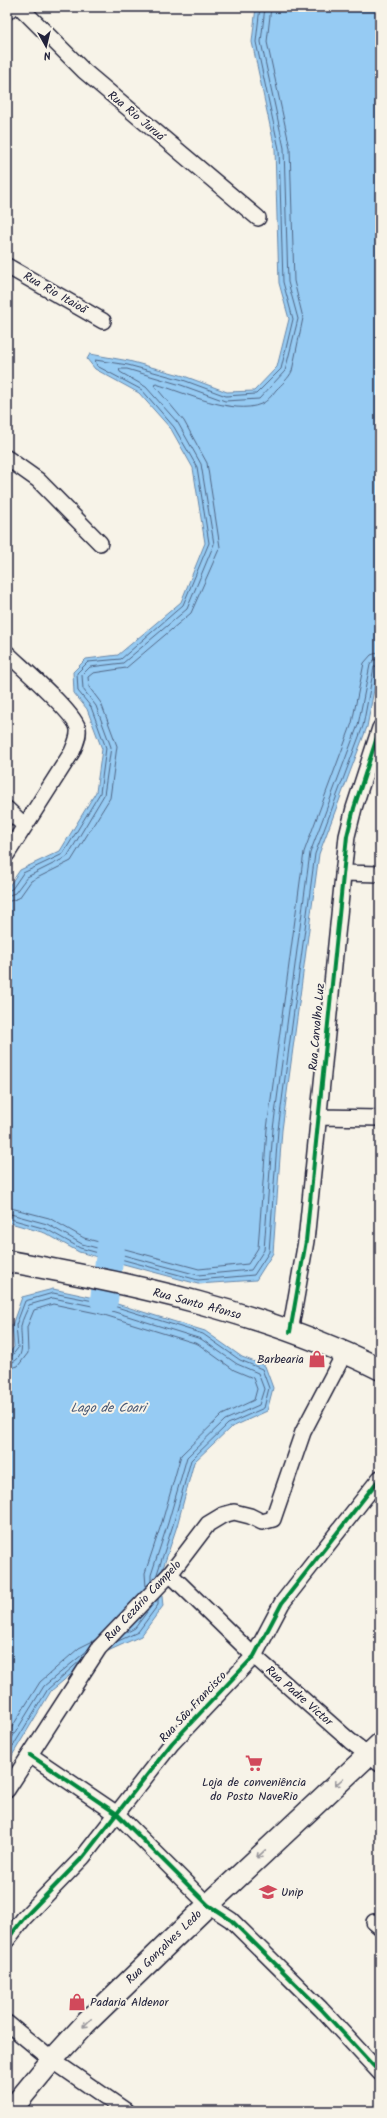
<svg xmlns="http://www.w3.org/2000/svg" width="387" height="2118" font-family="Kalam,sans-serif">
<rect width="100%" height="100%" fill="#f7f3e8"/>
<filter id="ink" filterUnits="userSpaceOnUse"><feTurbulence type="fractalNoise" baseFrequency=".025" numOctaves="2"/><feDisplacementMap in="SourceGraphic" scale="8" xChannelSelector="R" yChannelSelector="G"/><feConvolveMatrix kernelMatrix="1 2 1 2 8 2 1 2 1" color-interpolation-filters="sRGB"/></filter>
<g filter="url(#ink)">
<path fill="#96cbf3" stroke="#6887a9" d="M256,7H380V658L367,727L319,854L282,1130L273,1253L256,1280L198,1284L79,1252L45,1233L7,1222V889L20,870L60,851L96,792L102,749L87,709L74,693L73,672L86,659L118,655L181,602L205,543L193,468L171,429L139,393L95,369L87,359L90,354L129,361L184,376L227,392L254,391L277,367L289,319L279,283L275,149L252,42Z
M53,1289L104,1300L205,1331L242,1357L265,1366L273,1388L267,1411L230,1428L194,1462L177,1526L160,1577L163,1606L141,1636L88,1660L51,1691L7,1764V1356L14,1347L12,1325L22,1297Z"/>
<g fill="none" stroke-linecap="round" stroke-linejoin="round">
<path stroke="#506685" stroke-width="1" d="M7,891L12,889L23,873L63,854L100,793L106,748L91,707L78,691L77,673L88,662L121,659L183,605L209,543L197,467L174,427L142,390L97,366L95,360L128,365L183,380L226,396L256,394L281,369L293,319L283,282L279,149L256,42L260,7
M7,896L15,893L27,877L67,857L104,795L111,747L96,706L83,689L82,675L90,667L123,663L187,609L214,544L201,464L178,423L146,387L120,372L119,369H127L181,385L225,401L259,399L285,371L298,319L288,282L284,148L261,42L265,7
M7,902L19,898L31,881L71,861L110,798L117,746L101,703L89,687L88,677L93,673L126,668L191,613L220,547L207,463L184,421L154,385L156,384C183,392 234,416 261,404C267,402 272,395 276,390C282,384 289,378 292,371L303,318L294,281L290,148L267,42L271,7
M7,1207L49,1218L84,1238L199,1269L248,1264L258,1248L267,1129L304,852L352,723L364,663L371,655L380,652
M7,1213L47,1224L82,1244L198,1275L251,1270L264,1250L273,1129L310,853L358,725L370,665L374,660L380,659
M7,1218L46,1229L80,1248L198,1280L254,1275L269,1252L278,1130L315,854L363,726L374,667L380,664
M7,1358L11,1357L18,1348L16,1325L25,1301L53,1293L104,1303L203,1334L240,1360L262,1369L269,1388L264,1408L228,1424L191,1460L173,1525L156,1577
M7,1363C28,1362 20,1339 21,1326C22,1319 27,1311 29,1305L53,1298L102,1308L201,1339L237,1364L258,1373L264,1389L259,1405L225,1420L187,1457L168,1523L151,1575V1581
M7,1369L18,1366L28,1353L27,1327L34,1310L53,1304L101,1314L198,1344L234,1370L253,1378L257,1389L254,1400L222,1415L181,1455L162,1522L145,1573L146,1587
M126,1633L135,1628L153,1604
M116,1642L138,1632L158,1605V1599
M7,1735L40,1682L79,1648L95,1640
M7,1746L44,1686L88,1650
M7,1756L48,1689L81,1660"/>
<path stroke="#96cbf3" stroke-width="28" d="M104,1300L114,1222"/>
<g stroke="#22223b" stroke-width="18">
<path id="street" d="M20,7L84,71L258,218
M7,12L12,7
M7,266L103,321
M7,458L38,480L100,543
M7,653C20,666 76,714 78,729C79,737 75,745 72,752L7,854
M7,809L25,826
M343,873L380,874
M319,1117L380,1118
M290,1332L306,1241L347,836L354,808L380,728
M170,1574L254,1656L350,1741L380,1764
M30,1755L117,1814L208,1905L231,1920L321,2009L380,2073
M7,1790L99,1648L170,1574L208,1524L223,1515L234,1512L250,1516L262,1522L273,1519L303,1432L345,1352
M374,1922L380,1927
M7,1940L24,1918L83,1857L172,1743L254,1656L282,1603L380,1478
M7,2023L52,2060L126,2111"/>
</g>
<g stroke="#22223b" stroke-width="24">
<path id="secondary" d="M7,1261C130,1283 268,1313 380,1369
M10,2111L52,2060L86,2023L208,1905L380,1744"/>
</g>
<use href="#street" stroke="#f7f3e8" stroke-width="15"/>
<use href="#secondary" stroke="#f7f3e8" stroke-width="21"/>
<g stroke="#f7f3e8" stroke-width="6">
<path id="cycleway" d="M290,1332L306,1241L347,836L354,808L380,728
M30,1755L117,1814L208,1905L231,1920L321,2009L380,2073
M7,1940L24,1918L83,1857L172,1743L254,1656L282,1603L380,1478"/>
</g>
<use href="#cycleway" stroke="#00873e" stroke-width="4"/>
</g>
<defs><path id="oneway-shaft" d="M-6 0H5M1.5-3L5.5 0L1.5 3" fill="none" stroke-width="1.6" stroke-linecap="round" stroke-linejoin="round"/></defs>
<g stroke="#97959a">
<use href="#oneway-shaft" transform="translate(339 1782) rotate(138)"/>
<use href="#oneway-shaft" transform="translate(261 1854) rotate(137)"/>
<use href="#oneway-shaft" transform="translate(87 2023) rotate(135)"/>
</g>
</g>
<defs>
<g id="shop-bare" transform="scale(1.38)"><path d="M-5-2.5h2.3a2.7 3.5 0 0 1 5.4 0H5L5.5 6h-11ZM-1.5-2.5h3a1.5 2.3 0 0 0-3 0Z" fill="#d1495b" stroke="#f7f3e8" stroke-width="2.5" paint-order="stroke"/></g>
<g id="supermarket-bare" transform="scale(1.38)"><path d="M-6-5.5h2.5l.6 2H6L4.5 2H-2.5L-4.4-4H-6ZM-1.5 3.2a1.3 1.3 0 1 0 .1 0ZM3 3.2a1.3 1.3 0 1 0 .1 0Z" fill="#d1495b" stroke="#f7f3e8" stroke-width="2.5" paint-order="stroke"/></g>
<g id="university-bare" transform="scale(1.38)"><path d="M0-5L7-2L0 1L-7-2ZM-4 1L0 2.5L4 1V4Q0 6-4 4Z" fill="#d1495b" stroke="#f7f3e8" stroke-width="2.5" paint-order="stroke"/></g>
</defs>
<g fill-rule="evenodd">
<use href="#shop-bare" x="317" y="1359"/>
<use href="#supermarket-bare" x="254" y="1763"/>
<use href="#university-bare" x="268" y="1892"/>
<use href="#shop-bare" x="77" y="2002"/>
</g>
<g text-anchor="middle" dominant-baseline="central" stroke-width="4" stroke-linejoin="round" paint-order="stroke">
<g font-size="12" fill="#22223b" stroke="#f7f3e8">
<text transform="translate(136 116) rotate(40)">Rua Rio Juruá</text>
<text transform="translate(55 293) rotate(30)">Rua Rio Itaioã</text>
<text transform="translate(317 1027) rotate(-85)">Rua Carvalho Luz</text>
<text transform="translate(197 1304) rotate(15)">Rua Santo Afonso</text>
<text transform="translate(143 1601) rotate(-47)">Rua Cezário Campelo</text>
<text transform="translate(299 1696) rotate(41)">Rua Padre Victor</text>
<text transform="translate(193 1707) rotate(-47)">Rua São Francisco</text>
<text transform="translate(164 1947) rotate(-44)">Rua Gonçalves Ledo</text>
</g>
<g font-size="12" fill="#22223b" stroke="#f7f3e8" text-anchor="start">
<text x="304" y="1359" text-anchor="end">Barbearia</text>
<text x="254" y="1782" text-anchor="middle">Loja de conveniência<tspan x="254" dy="14">do Posto NaveRio</tspan></text>
<text x="281" y="1892">Unip</text>
<text x="90" y="2002">Padaria Aldenor</text>
</g>
<g font-size="13" font-style="italic" fill="#455572" stroke="#f7f3e8">
<text x="108" y="1408">Lago de Coari</text>
</g>
</g>
<rect width="387" height="2118" fill="none" stroke="#f7f3e8" stroke-width="24"/>
<rect x="12" y="12" width="363" height="2094" fill="none" stroke="#22223b" stroke-width="1.5" filter="url(#ink)"/>
<g transform="translate(46 46) rotate(172)" stroke="#f7f3e8" stroke-width="3" paint-order="stroke">
<path d="M0-3L7 15L0 10L-7 15Z" fill="#22223b"/>
<text y="-6" font-size="11" font-weight="bold" text-anchor="middle" fill="#22223b">N</text>
</g>
</svg>
